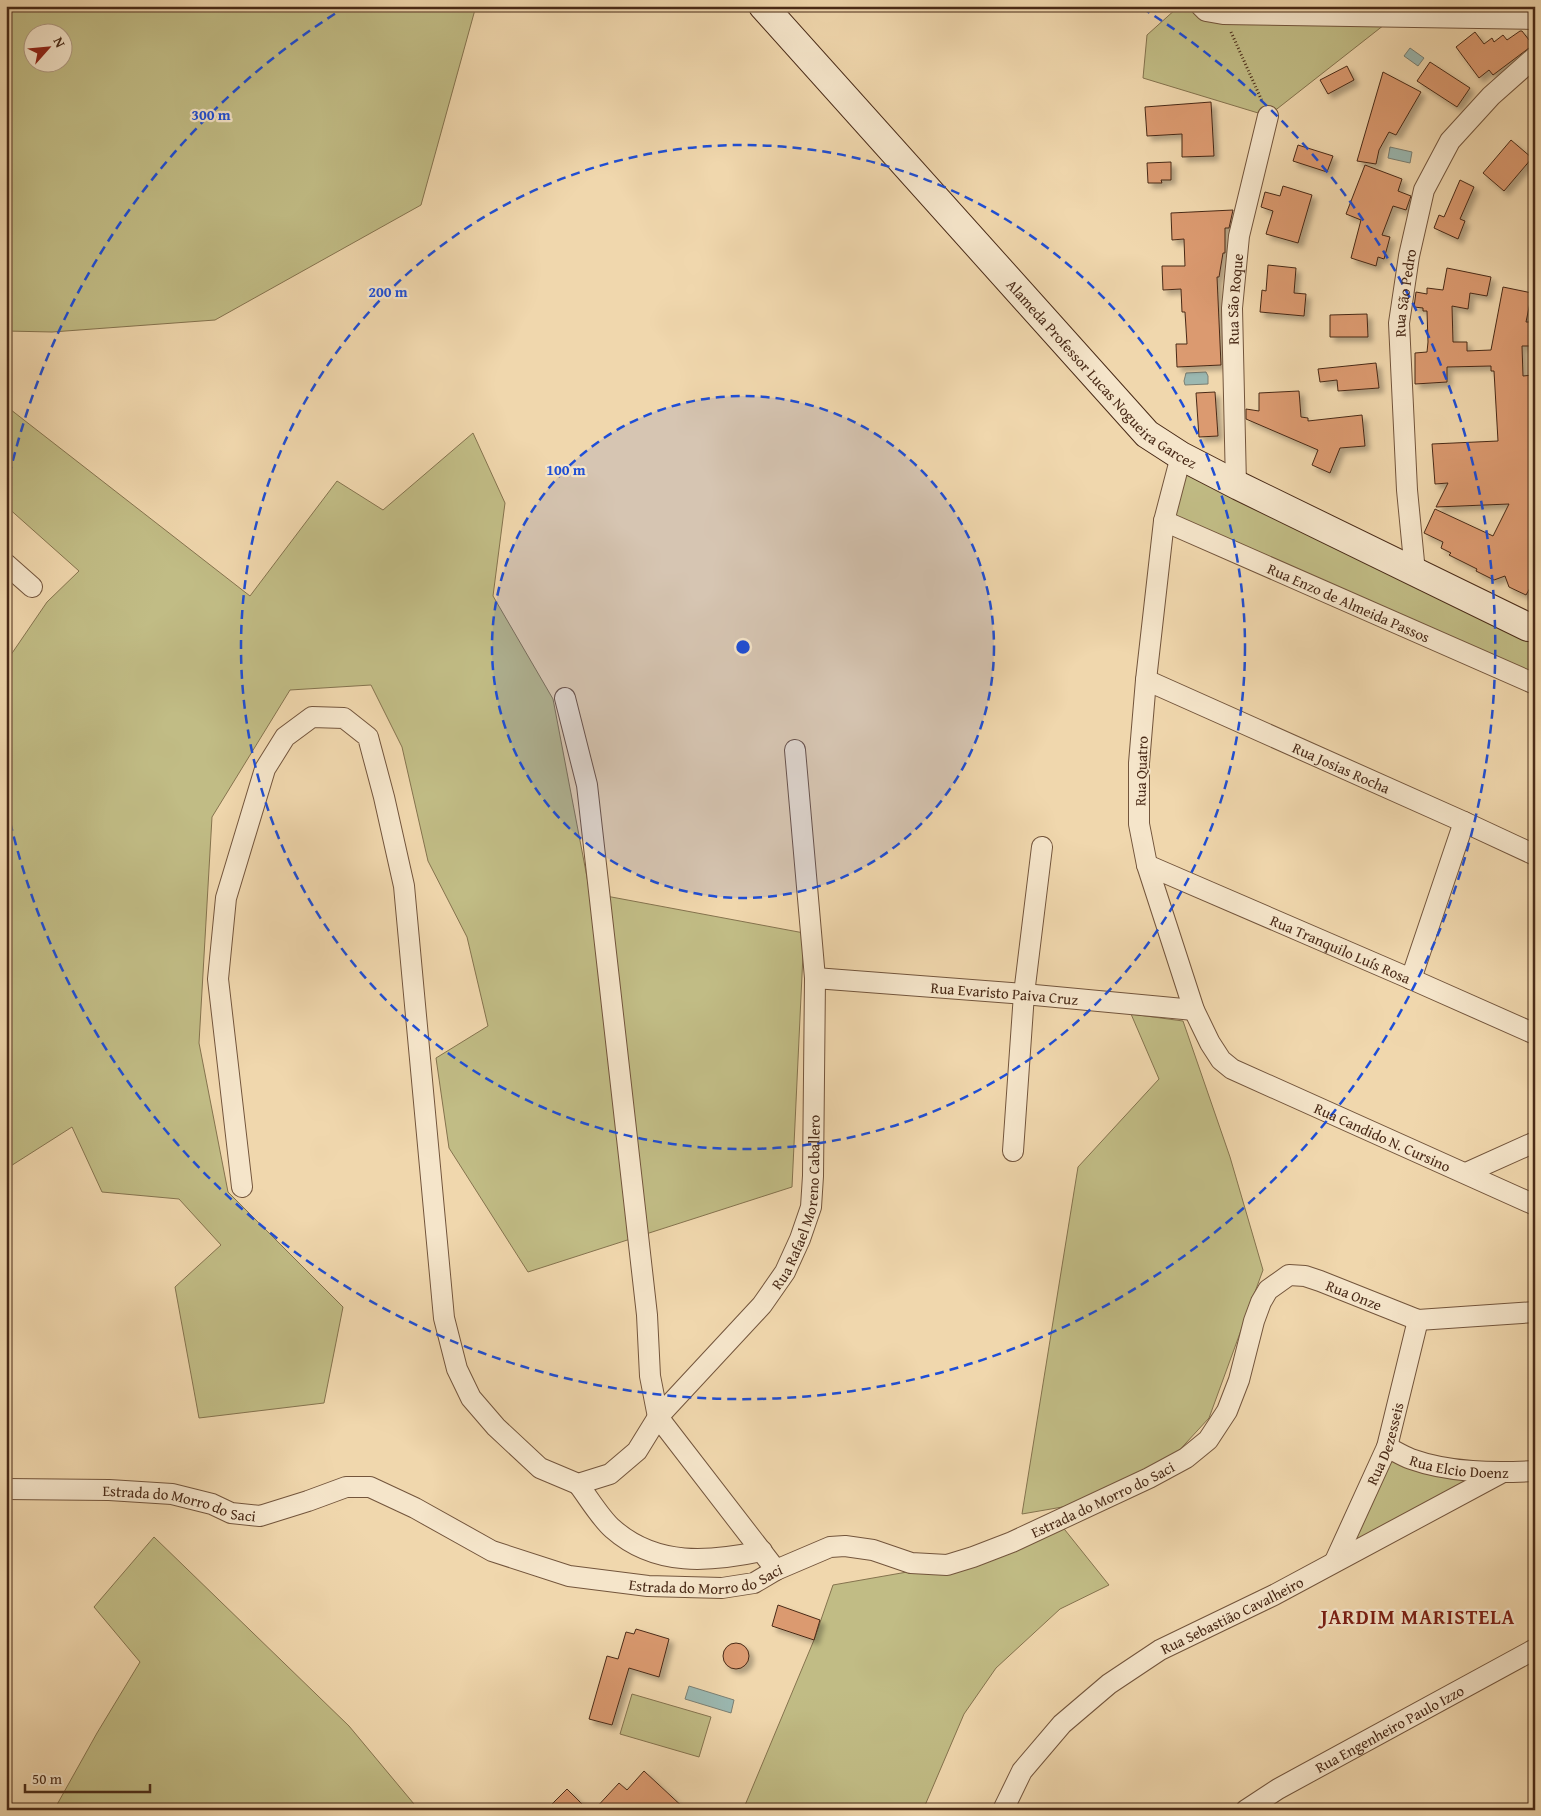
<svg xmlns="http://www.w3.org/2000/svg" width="1541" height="1816" font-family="'Gentium Book Plus',serif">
<defs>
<filter id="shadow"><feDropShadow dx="4.5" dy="4.5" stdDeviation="2.5" flood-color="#0004"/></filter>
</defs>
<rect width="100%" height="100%" fill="#f0d7ad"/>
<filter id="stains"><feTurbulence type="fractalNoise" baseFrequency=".004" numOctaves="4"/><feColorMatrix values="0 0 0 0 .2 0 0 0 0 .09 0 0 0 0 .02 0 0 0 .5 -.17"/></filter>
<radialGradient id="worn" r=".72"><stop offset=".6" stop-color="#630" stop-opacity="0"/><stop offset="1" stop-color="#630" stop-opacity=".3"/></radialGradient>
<path fill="#c1bc85" stroke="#85734e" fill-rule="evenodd" d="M6,6H476L421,205L215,320L52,332L6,331ZM62,32V62H32V32Z
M1177,8L1398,14L1268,116L1143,78L1147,35Z
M6,406L250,596L337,481L383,510L473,433L505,503L493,596L553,699L590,893L804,933L792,1187L528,1272L449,1148L436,1058L488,1026L467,937L428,861L402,747L371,685L290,690L212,817L199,1043L228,1192L343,1307L324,1403L199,1418L175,1287L221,1245L179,1199L102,1192L72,1127L6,1169V662L47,602L79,571L6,506Z
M1182,461L1535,635V682L1169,517Z
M1131,1014L1183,1021L1230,1157L1263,1270L1209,1418L1174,1456L1074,1505L1022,1514L1078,1167L1159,1079Z
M1387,1447L1503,1472L1335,1561Z
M1057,1520L1109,1585L1060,1609L996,1668L964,1714L923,1810H743L814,1640L833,1585L947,1565Z
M154,1537L349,1726L419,1810H54L97,1733L140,1662L94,1607Z
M632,1694L711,1717L699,1757L620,1734Z"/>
<path fill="#9bb8b1" stroke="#7a7f73" d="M1410,48L1424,58L1418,66L1404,56Z
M1390,147L1412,152L1410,163L1388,158Z
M1206,372L1208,376V384L1185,385L1184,381L1186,373Z
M689,1686L734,1700L731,1713L685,1699Z"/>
<path fill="#db9a6f" stroke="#492a17" filter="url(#shadow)" d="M1520,31H1522L1533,45L1493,75L1489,70L1479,78L1456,47L1475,32L1484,44L1492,38L1494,42L1503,35L1507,40Z
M1430,62L1470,88L1457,107L1417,81Z
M1347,66L1354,80L1328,94L1320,80Z
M1383,72L1421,92L1396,135L1389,132L1379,150L1376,164L1357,161Z
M1211,102L1214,156L1182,157V134L1147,136L1145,107Z
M1511,140L1532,158L1504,191L1483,173Z
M1298,145L1333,156L1327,172L1293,161Z
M1171,162V180H1161L1162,183H1148L1147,163Z
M1365,165L1402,179L1398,191L1411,196L1406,210L1393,206L1382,235L1390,237L1384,259L1378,257L1376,266L1351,258L1361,220L1346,214Z
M1460,180L1474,187L1460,219L1465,221L1458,239L1434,228L1439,215L1444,217Z
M1283,186L1312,195L1298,243L1266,234L1273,211L1261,207L1265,192L1280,196Z
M1233,210L1229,228H1225V253H1223L1219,277H1217L1221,365L1177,367L1176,344H1187L1185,312H1182L1181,289L1163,290L1162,266H1185L1184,239L1172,240L1171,213Z
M1268,265L1296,268L1294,293L1306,294L1304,316L1260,312L1262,290L1266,291Z
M1447,268L1491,277L1487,296L1470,293L1468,309L1452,306L1453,342H1467V351L1491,350L1503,287L1532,293L1526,322H1532L1530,346H1522L1523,376L1533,375L1535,389V590L1530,588L1526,595L1509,587L1505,576L1494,580L1476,571L1477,569L1449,555L1451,553L1441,548L1443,542L1424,533L1435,509L1493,536L1509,504L1436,507L1448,483L1435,484L1432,444L1498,441L1494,371H1491V366L1447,367V382L1415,384V353L1427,352L1428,342L1427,311H1423V308L1414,307L1416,292L1427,294V288L1443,290Z
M1367,314L1368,337H1330V315Z
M1376,363L1379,388L1338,391L1337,380L1320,382L1318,369Z
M1299,391L1301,417L1308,418V421L1362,415L1365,446L1340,448L1330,473L1312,465L1318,450L1246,419V409L1259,411V393Z
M1215,392L1218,436L1199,437L1196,393Z
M778,1605L820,1620L814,1640L772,1626Z
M636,1629L669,1639L659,1677L629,1668L612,1725L589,1719L607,1656L618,1659L626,1632L634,1634Z
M723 1656a13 13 0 1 1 26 0a13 13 0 1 1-26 0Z
M644,1771L686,1810H594L619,1783L627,1790Z
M567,1789L588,1810H546Z"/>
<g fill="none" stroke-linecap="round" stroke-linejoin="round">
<g stroke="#73553c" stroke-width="22">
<g id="minor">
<path d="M1201,6L1206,11L1223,14L1535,19"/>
<path id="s1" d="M1181,456L1164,521L1146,680L1139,763V824L1147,865L1194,1010L1210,1043L1221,1060L1232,1069L1535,1205"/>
<path id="s2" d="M1236,485L1232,308L1239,236L1268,116"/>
<path id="s3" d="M1164,521L1535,684"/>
<path d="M6,564L32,587"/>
<path id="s4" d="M1415,572L1407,490L1399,323L1409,256L1424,190L1450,141L1491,96L1535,57"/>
<path id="s5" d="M1146,680L1464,822L1535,855"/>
<path d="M565,698L587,785L647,1315L650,1376L658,1417L776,1570"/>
<path id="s6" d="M1147,865L1411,979L1535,1034"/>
<path id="s7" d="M815,978L1024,994L1194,1010"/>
<path d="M1411,979L1464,822"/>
<path d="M1013,1151L1024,994L1042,847"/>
<path d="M1466,1173L1535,1142"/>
<path id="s8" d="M242,1187L218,979L226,898L265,769L285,737L312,717L344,718L368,737L384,797L404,886L444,1318L457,1369L471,1398L496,1427L540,1468L578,1484L610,1474L637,1451L658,1417L762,1305L785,1272L800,1239L811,1207L813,1176L815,978L795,750"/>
<path id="s9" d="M1387,1447C1395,1451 1403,1456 1411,1459C1450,1473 1494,1473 1535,1471"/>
<path d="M578,1484C588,1497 601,1519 613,1529C656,1567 710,1562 762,1551"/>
<path id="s10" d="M6,1489L109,1490L172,1494L212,1504L231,1513L260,1516L308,1501L346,1487H370L415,1508L492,1551L569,1576L648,1586L722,1588L754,1583L776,1570L830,1547L845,1546L873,1550L911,1563L947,1565L973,1557L1012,1542L1149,1478L1186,1458L1208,1440L1227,1411L1239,1380L1254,1321L1261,1302L1268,1290L1289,1275L1305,1276L1320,1281L1418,1320L1535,1312"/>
<path id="s11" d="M1335,1561L1387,1447L1418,1320"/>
<path id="s12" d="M1003,1810L1022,1771L1062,1724L1109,1684L1160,1650L1274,1595L1503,1472"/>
<path id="s13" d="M1246,1810L1278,1789L1535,1649"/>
</g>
</g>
<g stroke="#492a17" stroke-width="30">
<g id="secondary">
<path id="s14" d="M763,6L1147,434L1181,456L1239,486L1528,627L1535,628"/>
</g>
</g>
<path stroke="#492a17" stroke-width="3" stroke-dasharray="1 2.5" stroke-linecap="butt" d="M1231,32L1262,101"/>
<use href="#minor" stroke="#f5e5ca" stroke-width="20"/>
<use href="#secondary" stroke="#f5e5ca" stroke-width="28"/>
</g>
<circle cx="743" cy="647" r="251" fill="#1d4ed8" fill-opacity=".12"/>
<g fill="none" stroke="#1d4ed8" stroke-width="2.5" stroke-dasharray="9 6">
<circle cx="743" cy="647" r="251"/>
<circle cx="743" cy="647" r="502"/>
<path d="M6 490A753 753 0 0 1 344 8M1142 8A753 753 0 1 1 6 804"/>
</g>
<g text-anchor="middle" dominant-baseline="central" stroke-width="4.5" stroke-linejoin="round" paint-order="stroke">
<g font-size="15" fill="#492a17" stroke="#f5e5ca">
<text stroke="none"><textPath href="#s4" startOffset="280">Rua São Pedro</textPath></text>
<text stroke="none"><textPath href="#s2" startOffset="186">Rua São Roque</textPath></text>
<text stroke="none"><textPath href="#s14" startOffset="501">Alameda Professor Lucas Nogueira Garcez</textPath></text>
<text stroke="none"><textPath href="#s3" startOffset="202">Rua Enzo de Almeida Passos</textPath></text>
<text stroke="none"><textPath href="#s5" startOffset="214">Rua Josias Rocha</textPath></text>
<text transform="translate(1141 771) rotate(-88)">Rua Quatro</text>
<text stroke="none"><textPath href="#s6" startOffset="211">Rua Tranquilo Luís Rosa</textPath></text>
<text stroke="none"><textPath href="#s7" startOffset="190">Rua Evaristo Paiva Cruz</textPath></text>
<text stroke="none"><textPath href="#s1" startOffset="802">Rua Candido N. Cursino</textPath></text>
<text stroke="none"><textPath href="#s8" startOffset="1745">Rua Rafael Moreno Caballero</textPath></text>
<text stroke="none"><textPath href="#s10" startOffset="1529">Rua Onze</textPath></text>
<text stroke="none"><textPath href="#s11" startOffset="128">Rua Dezesseis</textPath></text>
<text stroke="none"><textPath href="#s9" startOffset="76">Rua Elcio Doenz</textPath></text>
<text stroke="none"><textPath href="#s10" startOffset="1150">Estrada do Morro do Saci</textPath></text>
<text stroke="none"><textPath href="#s10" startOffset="175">Estrada do Morro do Saci</textPath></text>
<text stroke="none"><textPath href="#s10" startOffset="730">Estrada do Morro do Saci</textPath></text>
<text stroke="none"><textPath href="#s12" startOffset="308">Rua Sebastião Cavalheiro</textPath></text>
<text stroke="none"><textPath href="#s13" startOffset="165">Rua Engenheiro Paulo Izzo</textPath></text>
</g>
<g font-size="20" font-weight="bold" letter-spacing="1" fill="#7a1f14" stroke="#f5e5ca">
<text x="1418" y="1616">JARDIM MARISTELA</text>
</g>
</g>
<circle cx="743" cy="647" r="8" fill="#1d4ed8" stroke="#f5e5ca" stroke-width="2.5"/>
<g font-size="15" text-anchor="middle" font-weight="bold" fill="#1d4ed8" stroke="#f5e5ca" stroke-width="4.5" stroke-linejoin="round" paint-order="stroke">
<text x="211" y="120">300 m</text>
<text x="388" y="297">200 m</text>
<text x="566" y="475">100 m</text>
</g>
<rect width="1541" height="1816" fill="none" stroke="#f0d7ad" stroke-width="25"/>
<rect x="8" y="8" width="1526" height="1801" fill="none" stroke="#492a17" stroke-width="2.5"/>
<rect x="12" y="12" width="1516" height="1791" fill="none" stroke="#492a17"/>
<g transform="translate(48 48) rotate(63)"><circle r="24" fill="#f5e5ca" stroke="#b09a82"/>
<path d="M0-4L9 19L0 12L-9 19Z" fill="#8f2418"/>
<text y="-8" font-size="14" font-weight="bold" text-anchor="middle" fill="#492a17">N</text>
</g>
<path d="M25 1784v8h125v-8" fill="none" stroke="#492a17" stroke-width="2.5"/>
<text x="32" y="1784" font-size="15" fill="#492a17" stroke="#f5e5ca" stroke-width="4" paint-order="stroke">50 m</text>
<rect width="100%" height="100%" filter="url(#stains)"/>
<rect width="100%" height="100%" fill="url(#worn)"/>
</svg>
